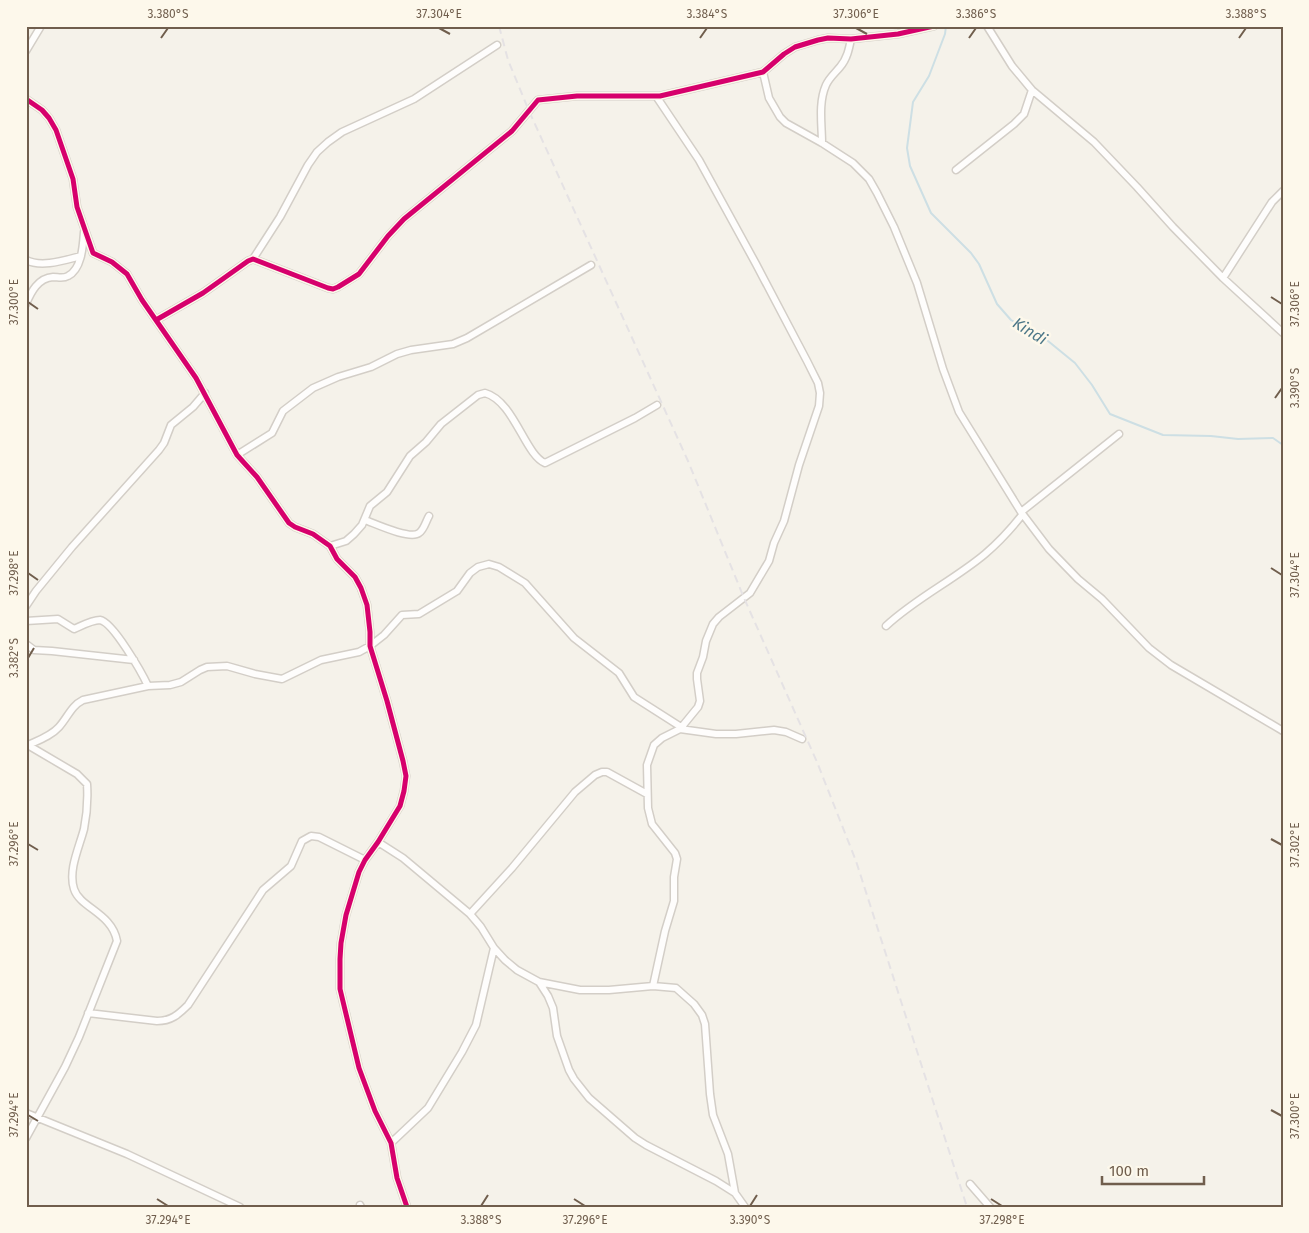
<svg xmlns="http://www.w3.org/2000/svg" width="1309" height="1233" font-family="'Fira Sans',sans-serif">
<rect width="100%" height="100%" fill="#f5f2ea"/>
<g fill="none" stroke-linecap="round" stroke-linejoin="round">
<path stroke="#cddfe4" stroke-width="2" d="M946,26L945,34L929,76L913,102L907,148L910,166L931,213L971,253L979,264L997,304L1011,320L1048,341L1075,363L1092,385L1110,414L1163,435L1211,436L1238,439L1273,438L1283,445"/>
<g stroke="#d3cec7" stroke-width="9">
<path id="street" d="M987,26L1012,66L1032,90L1094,142L1137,187L1173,227L1223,278L1283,333
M26,51L41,26
M763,72L769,98L780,117L786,123L822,143L853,163L869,179L877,193L894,227L917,283L943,369L959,412L1021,512L1049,549L1078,579L1102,599L1149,648L1171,665L1283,731
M656,96L699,160L756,264L807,361L818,383L820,393L819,406L799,465L784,521L774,543L769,561L750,593L719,617L713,624L706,641L703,657L697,673V679L700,701L698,707L680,729
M26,99L42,110L49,118L56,130L73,179L77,207L93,253L112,262L127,274L142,300L196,378L237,455L257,477L289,523L295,527L313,534L330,546L337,559L355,577L361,588L367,605L370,632V646L387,701L403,761L406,776L404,791L400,806L378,842L365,860L359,872L346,915L341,943L340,959V989L359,1068L375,1111L391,1143L397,1178L407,1207
M822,143C822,125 818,103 826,85C829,78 835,73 840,67C847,59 849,49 851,39
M956,170L1014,124L1024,114L1032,90
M253,259L280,217L308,165L317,152L328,142L342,132L414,99L497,45
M26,260C42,268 65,260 81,256
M1223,278L1272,202L1283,191
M26,304C31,292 38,278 53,277C58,277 63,279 68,276C82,269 83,245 84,232
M156,320L203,293L248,261L253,259L328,288L333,289L338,287L359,274L388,236L404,219L512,131L538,100L577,96H660L763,72L784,54L795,47L818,40L828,38L851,39L898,34L934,26
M237,455L272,433L283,411L313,388L338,377L371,367L397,354L411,350L453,344L467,338L591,265
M1021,512L1119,434
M365,520C376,524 410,540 419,533C424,530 426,521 429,516
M330,546L346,541L354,534L362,525L370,506L387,492L410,456L426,442L441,424L478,395L485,393C514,401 525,455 545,463L635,418L657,405
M26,606L36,591L72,547L159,450L164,443L171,425L193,407L205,393
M26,621L58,619L74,629C81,626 92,620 100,620C113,622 142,673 148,686
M886,626C916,598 954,580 985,554C999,542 1011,529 1022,515
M26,644L34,650L52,651L134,660
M26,744L77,774L87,784C88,799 87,814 84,829C79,848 68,870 74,889C80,908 112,913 117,941L79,1037L65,1067L26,1138
M28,745C39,740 51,736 59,727C68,717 71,706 83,700L148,686L170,685L181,682L200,670L207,667L227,666L255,674L282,679L321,660L359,652L370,646L384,635L402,615L419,614L457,591L470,573L478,567L489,564L499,567L525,583L574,638L619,673L634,697L681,727
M378,842L403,858L470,914L481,927L494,948L505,960L517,970L539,982L548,996L553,1008L557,1036L569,1070L574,1079L589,1098L635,1138L646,1145L716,1181L735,1193
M470,914L512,868L575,792L595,775L602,772H607L647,794
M539,982L580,990H609L653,986L676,988L694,1004L702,1015L705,1024L710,1094L713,1115L728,1154L735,1193L745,1207
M653,986L665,931L674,901V877L677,859L675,853L652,824L648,808L647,765L654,745L662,738L680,729L716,734H736L774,730L786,732L802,739
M88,1013L157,1021C171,1021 178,1015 188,1005L263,890L291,866L302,841L311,836L319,837L365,860
M26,1113L127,1154L240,1207
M391,1143L428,1108L462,1052L476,1025L494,948
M970,1184L990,1207
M360,1205L361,1207"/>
</g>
<use href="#street" stroke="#fefdfc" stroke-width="6"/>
<path stroke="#e5e2e4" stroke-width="2" stroke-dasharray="8 5" stroke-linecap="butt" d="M499,26L508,60L529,111L688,461L744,598L817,762L856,861L967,1207"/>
<g stroke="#fdf8eb" stroke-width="8">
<path id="cycleway" d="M26,99L42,110L49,118L56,130L73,179L77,207L93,253L112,262L127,274L142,300L196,378L237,455L257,477L289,523L295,527L313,534L330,546L337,559L355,577L361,588L367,605L370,632V646L387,701L403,761L406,776L404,791L400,806L378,842L365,860L359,872L346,915L341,943L340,959V989L359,1068L375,1111L391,1143L397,1178L407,1207
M156,320L203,293L248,261L253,259L328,288L333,289L338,287L359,274L388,236L404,219L512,131L538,100L577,96H660L763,72L784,54L795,47L818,40L828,38L851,39L898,34L934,26"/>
</g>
<use href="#cycleway" stroke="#d6006c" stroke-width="5"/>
</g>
<path fill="none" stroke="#705e4d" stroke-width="2" d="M439,28L450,34M856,28L867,34M161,38L168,28M700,38L707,28M969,38L976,28M1239,38L1246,28M1271,297L1282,304M28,302L38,309M1275,398L1282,388M1271,568L1282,575M28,573L38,580M28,658L34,648M1271,839L1282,845M28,844L38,850M1271,1110L1282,1116M28,1115L38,1121M157,1199L168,1206M574,1199L585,1206M991,1199L1002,1206M481,1206L488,1195M750,1206L757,1195"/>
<g text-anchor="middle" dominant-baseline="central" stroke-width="5" stroke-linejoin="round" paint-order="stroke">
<g font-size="16" font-style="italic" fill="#4c7788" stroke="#fdf8eb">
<text transform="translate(1030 331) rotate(32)">Kindi</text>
</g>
</g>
<rect width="1309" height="1233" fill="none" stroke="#fdf8eb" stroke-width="55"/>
<path d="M1102 1176v8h102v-8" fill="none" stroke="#705e4d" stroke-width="2.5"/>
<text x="1109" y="1176" font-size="15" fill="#705e4d" stroke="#fdf8eb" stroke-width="4" paint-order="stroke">100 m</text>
<rect x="28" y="28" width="1254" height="1178" fill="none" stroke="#705e4d" stroke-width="2"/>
<g font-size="12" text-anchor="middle" fill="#705e4d">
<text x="168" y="18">3.380°S</text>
<text x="439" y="18">37.304°E</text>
<text x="707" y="18">3.384°S</text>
<text x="856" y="18">37.306°E</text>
<text x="976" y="18">3.386°S</text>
<text x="1246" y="18">3.388°S</text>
<text transform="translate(14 302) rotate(-90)" y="4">37.300°E</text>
<text transform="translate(1295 304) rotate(-90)" y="4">37.306°E</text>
<text transform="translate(1295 388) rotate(-90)" y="4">3.390°S</text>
<text transform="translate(14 573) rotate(-90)" y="4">37.298°E</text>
<text transform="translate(1295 575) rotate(-90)" y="4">37.304°E</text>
<text transform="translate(14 658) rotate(-90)" y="4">3.382°S</text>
<text transform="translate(14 844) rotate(-90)" y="4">37.296°E</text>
<text transform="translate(1295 845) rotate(-90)" y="4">37.302°E</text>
<text transform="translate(14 1115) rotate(-90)" y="4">37.294°E</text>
<text transform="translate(1295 1116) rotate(-90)" y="4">37.300°E</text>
<text x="168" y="1224">37.294°E</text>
<text x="481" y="1224">3.388°S</text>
<text x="585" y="1224">37.296°E</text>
<text x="750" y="1224">3.390°S</text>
<text x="1002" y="1224">37.298°E</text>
</g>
</svg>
